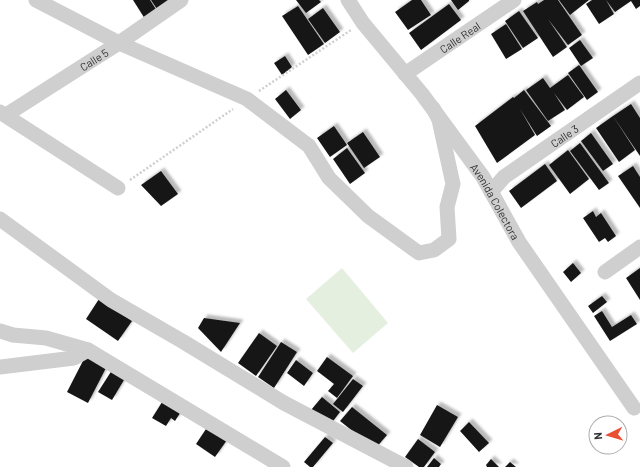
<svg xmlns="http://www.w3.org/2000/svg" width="640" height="467" font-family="Barlow,sans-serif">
<defs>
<filter id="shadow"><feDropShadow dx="3.5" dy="-3.5" stdDeviation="1" flood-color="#0004"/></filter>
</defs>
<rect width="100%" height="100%" fill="#fff"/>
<path fill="#e5efe0" d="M342,268L388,323L353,353L306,299Z"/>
<path fill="#191919" filter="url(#shadow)" d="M133,0H150L157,11L145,19Z
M151,0H171L157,9Z
M296,0H319L321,2L306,13Z
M412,0H421L431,15L408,30L395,12Z
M451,0H469V1L458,10Z
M544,0H558L582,35L568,45L548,19L567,47L553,57L523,11L537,2L538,4Z
M559,0H589L570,15Z
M592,0H606L614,14L599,24L586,4Z
M606,0H640V6L636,9L631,1L615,12Z
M449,4L461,20L421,50L409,33Z
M298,6L324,44L308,55L282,16Z
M323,8L340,32L325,43L308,19Z
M519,11L538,38L523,48L505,21Z
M506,24L522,49L506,59L491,34Z
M580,40L593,58L581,66L569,48Z
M285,56L292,67L282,75L274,63Z
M579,65L598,92L587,100L568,73Z
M568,75L584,97L567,110L554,93L565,110L548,121L526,90L543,78L550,88Z
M286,90L301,110L290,119L275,99Z
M524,90L551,126L537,136L520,109L535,135L497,163L475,126L513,97L514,98Z
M631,104L640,118V156L613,116Z
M613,116L635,150L619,162L596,128Z
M334,126L347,145L330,157L317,138Z
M363,132L380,157L364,168L347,143Z
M591,133L613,164L603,171L581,141Z
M580,143L609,183L599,190L570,151Z
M347,148L365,173L350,184L333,159Z
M568,150L589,179L570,194L549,165Z
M545,164L557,181L521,208L509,191Z
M633,166L640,177V208L618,176Z
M161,171L178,194L161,206L141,185Z
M593,211L596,217L601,213L616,236L608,242L605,238L599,242L583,218Z
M573,263L581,273L571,282L563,272Z
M640,268V300L626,278Z
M602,296L607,302L593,313L588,306Z
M99,299L132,321L118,341L86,319Z
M602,311L612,327L631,315L637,324L610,341L594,316Z
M204,318L240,323L221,352L198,328Z
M259,333L277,346L256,376L238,363Z
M281,342L297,352L274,388L258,377Z
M86,355L107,366L88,403L67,392Z
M327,357L353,376L337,398L328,391L334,384L317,371Z
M296,360L313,373L304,386L287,373Z
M114,367L127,375L112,400L98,392Z
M353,379L363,386L343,412L333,404Z
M322,397L340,412L330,425L311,410Z
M164,399L182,410L175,421L171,418L166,426L152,418Z
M437,405L458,417L440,447L420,435Z
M352,407L387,435L375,449L340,421Z
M469,422L489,443L479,452L460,431Z
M208,426L227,440L215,457L196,444Z
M325,437L333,443L313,467H310L304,462Z
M418,439L435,452L424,467H419L405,457Z
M434,458L441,464L439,467H427Z
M491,459L499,467H487L486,465Z
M510,462L516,467H505Z"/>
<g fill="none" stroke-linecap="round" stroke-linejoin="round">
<path stroke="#cfcfcf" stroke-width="2.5" stroke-dasharray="2 2" stroke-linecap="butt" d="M259,91L351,30
M130,180L233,109"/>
<g stroke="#cfcfcf" stroke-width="15">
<path d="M36,0L119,43L247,99L309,146L329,178L368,216L419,253L434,250L449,239L447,207L453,184L439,120L433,108"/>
<path id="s1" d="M348,0L363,23L422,94L483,177L519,242L634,408"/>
<path id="s2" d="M405,74L514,0"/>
<path d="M0,112L118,188"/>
<path id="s3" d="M6,115L119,43L181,0"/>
<path id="s4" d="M491,192L504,177L640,83"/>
<path d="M0,219L111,300L182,341L284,403L406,467"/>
<path d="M605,272L640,247"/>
<path d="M0,331L13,335L46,338L88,350L283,467"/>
<path d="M0,367L74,358L88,350"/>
</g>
</g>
<g text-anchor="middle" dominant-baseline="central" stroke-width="4" stroke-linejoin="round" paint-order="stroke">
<g font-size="11" fill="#323232" stroke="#fff">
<text stroke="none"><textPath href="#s2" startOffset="66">Calle Real</textPath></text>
<text stroke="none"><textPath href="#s3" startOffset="104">Calle 5</textPath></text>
<text stroke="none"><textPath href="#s4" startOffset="93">Calle 3</textPath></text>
<text stroke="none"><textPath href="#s1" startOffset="250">Avenida Colectora</textPath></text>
</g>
</g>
<g transform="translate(608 435) rotate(265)"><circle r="19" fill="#ffffff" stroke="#adadad"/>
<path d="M0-3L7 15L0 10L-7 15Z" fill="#ea4f33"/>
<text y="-6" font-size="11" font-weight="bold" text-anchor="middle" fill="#323232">N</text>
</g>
</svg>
